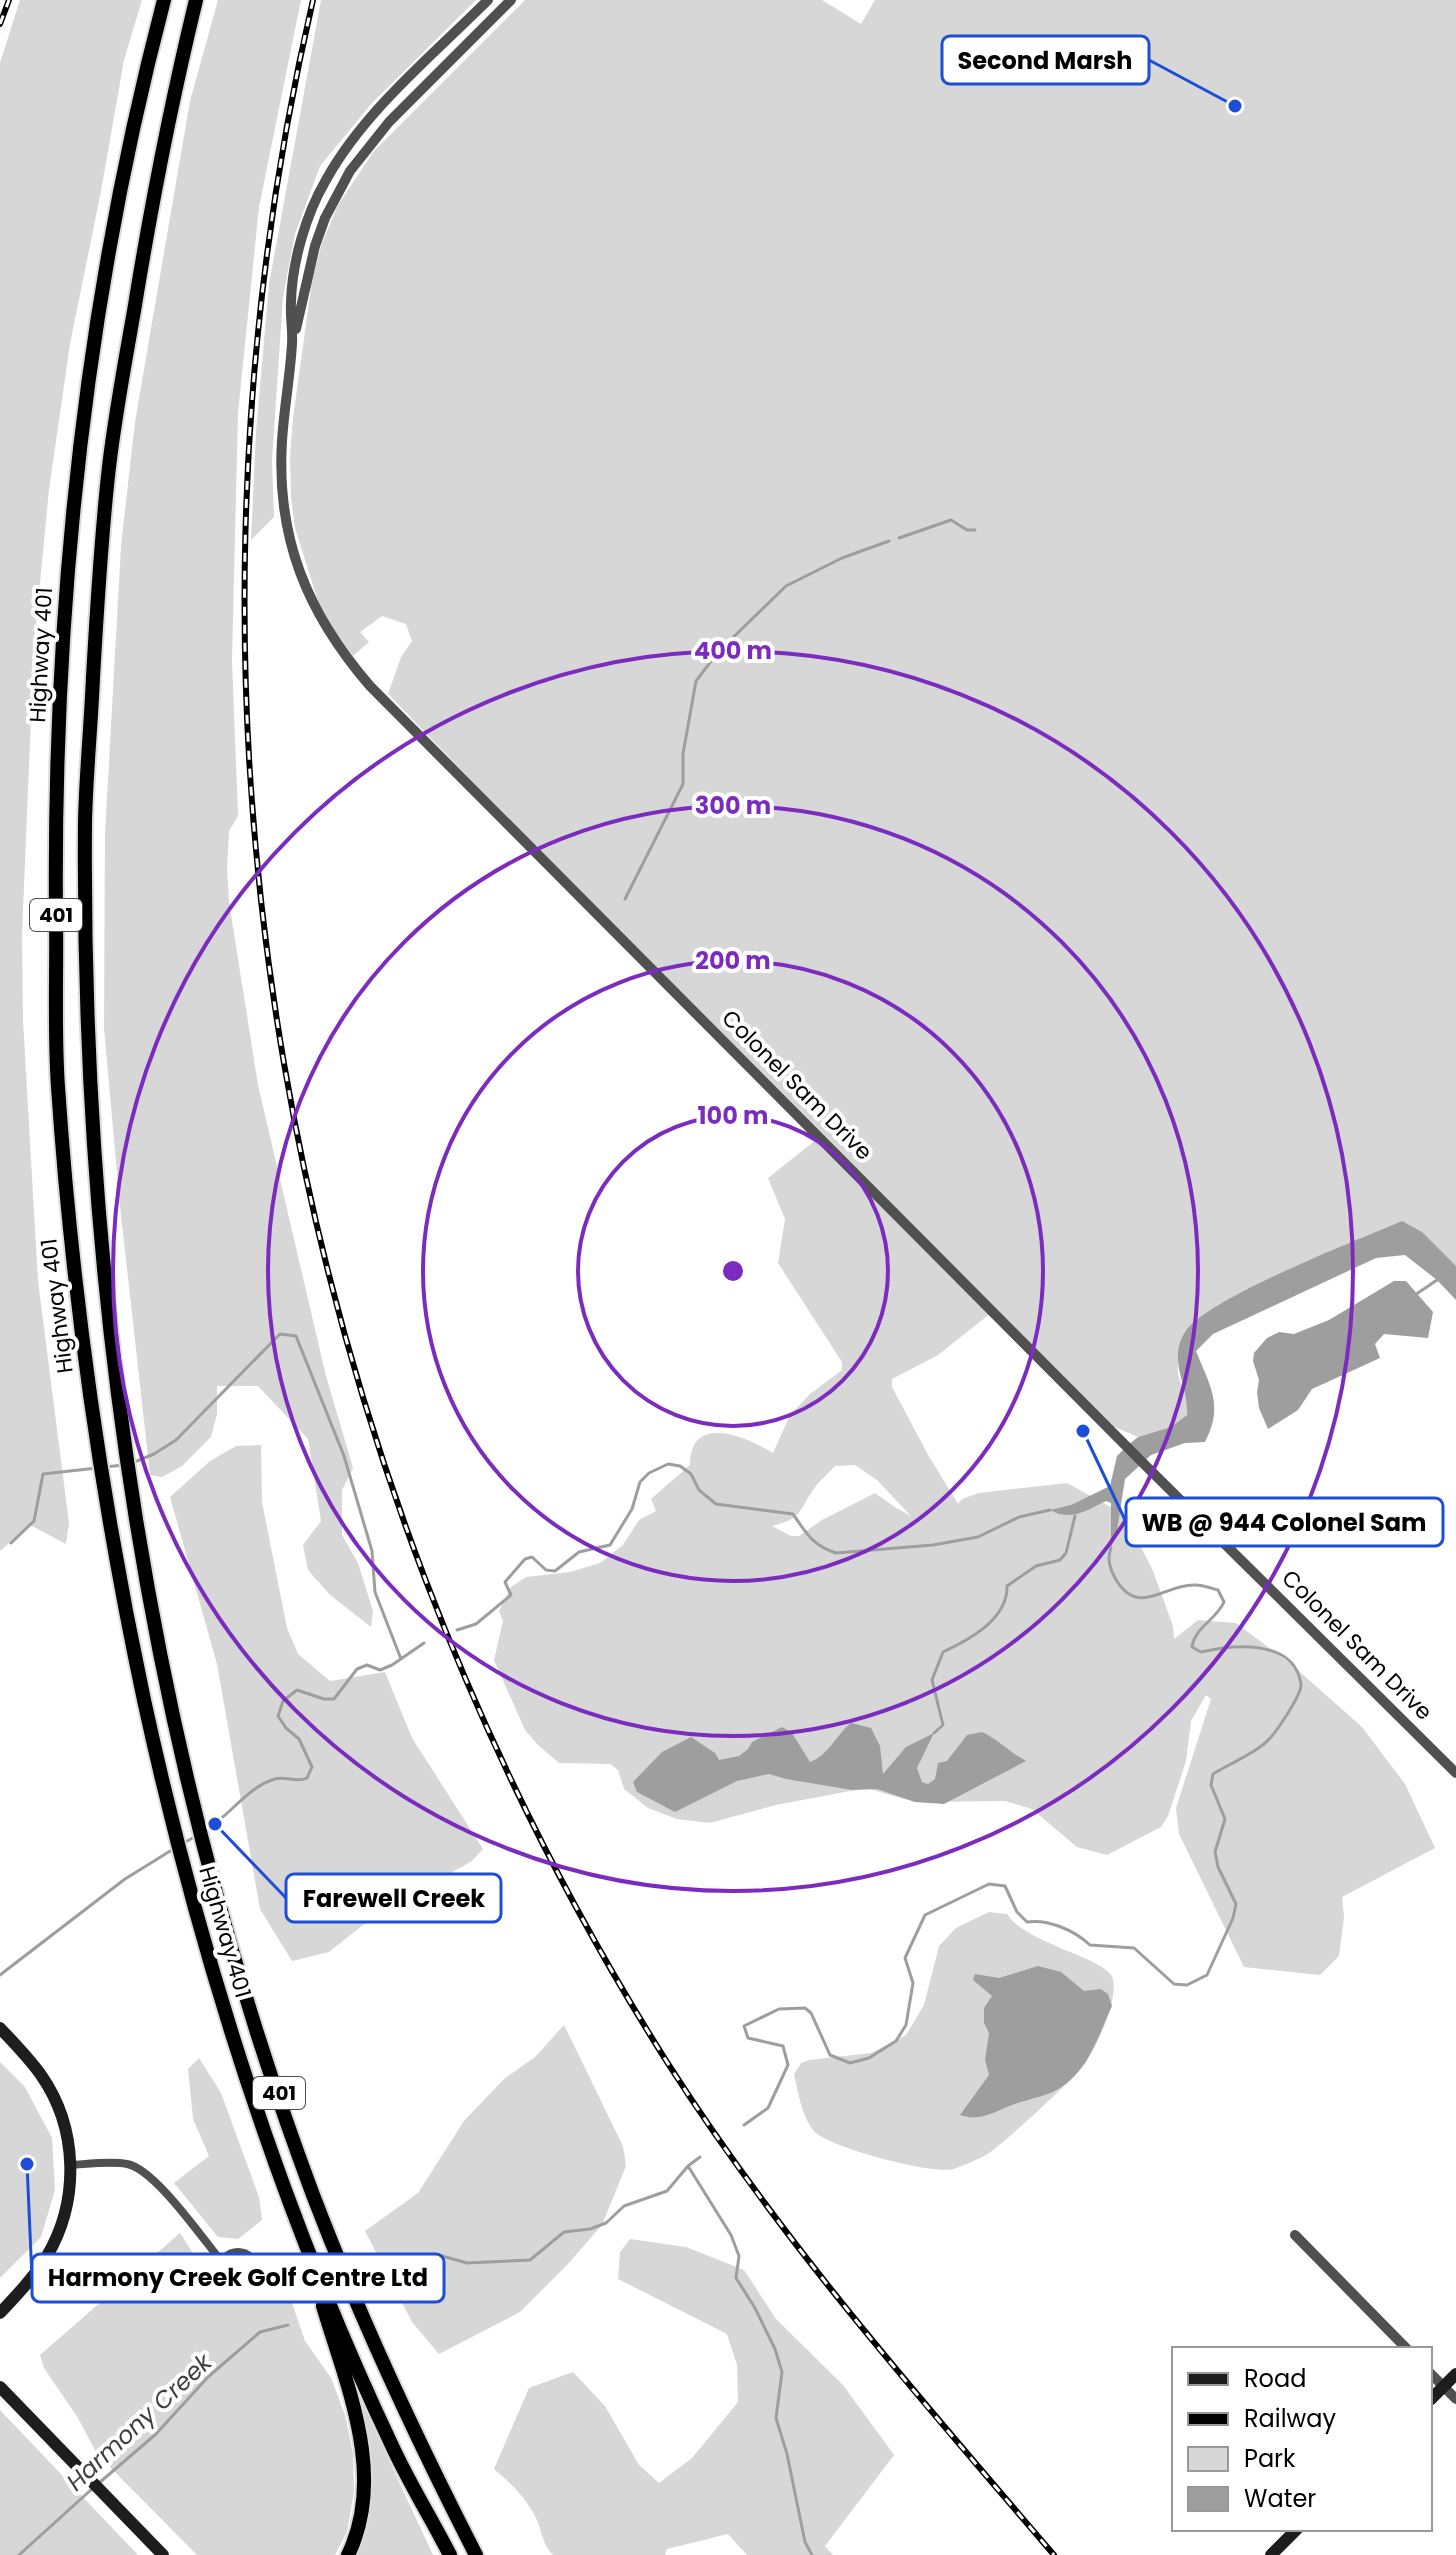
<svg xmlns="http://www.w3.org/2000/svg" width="1456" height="2555" font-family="Poppins,sans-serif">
<rect width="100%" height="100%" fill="#fff"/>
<path fill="#d7d7d7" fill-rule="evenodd" d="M20,0H142L124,60L101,191L70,344L49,489L34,646L22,935L23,1020L38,1281L69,1523L66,1544L30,1525L0,1551V63Z
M218,0H301L259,207L238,413L232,660L238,816L229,831L227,868L229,902L258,1085L326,1376L353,1468L342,1490V1535L358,1563L373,1611L371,1627L330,1595L308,1570L303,1545L321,1521L308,1439L258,1386H217V1414L211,1437L182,1466L162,1477L150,1475L120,1206L104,1028L105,834L121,546L135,422L190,101Z
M321,0H476L372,103L320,166L295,234L283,297L272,460L274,517L251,540L256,432L269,284Z
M525,0H822L861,24L875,0H1456V1266L1402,1221C1361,1239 1204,1300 1185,1332C1181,1340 1177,1365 1178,1374C1182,1391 1189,1396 1187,1415L1171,1427L1138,1437L1110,1425L996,1309L938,1355L892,1379V1387L927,1453L958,1504L962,1499L979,1493L1067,1483L1125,1515L1153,1571L1173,1626L1174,1639L1198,1620L1236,1623L1292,1665L1362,1727L1405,1784L1435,1848L1342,1897L1344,1917L1339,1956L1320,1975L1244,1967L1179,1834L1176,1808L1211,1699L1206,1695L1191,1721L1186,1761L1168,1816L1161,1827L1107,1855L1077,1847L1032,1809L1005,1801L915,1802L866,1788L776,1805L710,1823L677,1819L648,1808L624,1789L618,1770L610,1764L559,1763L538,1745L525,1730L494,1660L503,1621L499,1611L511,1587L526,1577L570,1572L600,1563L623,1545L639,1520L656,1511L651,1499L690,1465C690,1413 746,1436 773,1453L790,1415L810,1394L842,1370V1362L778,1263L785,1219L768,1178L817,1139L388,694L401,657L412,641L406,624L382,616L360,632L369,642L353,656L336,633L318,601L295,528L291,497L290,456L293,418L312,281L322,243L338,205L374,151ZM855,1465L877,1480L911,1516L896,1508L875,1493L822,1520L799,1536H791L772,1526C802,1518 797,1514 813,1490C819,1481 828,1474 835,1466Z
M261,1445L262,1502L287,1628L298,1654L330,1681L385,1672L412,1738L483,1849L472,1861L373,1917L329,1952L292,1961L260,1909L217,1664L170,1497L210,1461L236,1446Z
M989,1912L1007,1914C1025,1944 1108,1958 1113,1979C1118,2002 1097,2045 1085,2064C1077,2076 999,2148 986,2155C976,2160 963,2166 953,2169C933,2175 827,2147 814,2131C802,2117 798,2092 794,2074L801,2063L809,2060L871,2053L906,2035L924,2005L939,1946L956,1928Z
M564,2025L623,2146L626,2166L602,2225L567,2265L520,2312L439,2354L412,2322L365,2231L418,2193L464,2121L504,2079L535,2057Z
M199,2058L221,2093L259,2197L262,2220L238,2239L218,2237L174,2183L209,2156L193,2119L188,2069Z
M0,2062L25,2087L52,2138L55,2190L41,2237L0,2278Z
M180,2233C201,2264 218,2305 260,2303C271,2303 278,2294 289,2294L305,2341L331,2378L345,2415L353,2453L354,2492L347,2532L335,2555H197L97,2454L78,2418L44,2368L40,2355Z
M630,2239L686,2247L744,2270L776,2319L843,2385L894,2455L825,2546L833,2555H747L728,2534L667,2549L665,2555H553C541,2543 542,2528 534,2514C524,2496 510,2482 494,2469L529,2388L573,2372L605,2406L639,2465L659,2483L692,2458L738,2402L737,2365L727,2334L618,2279L620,2252Z
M363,2404L433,2555H355C378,2494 375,2469 359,2408Z
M0,2410L138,2555H0Z"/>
<path fill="#9e9e9e" d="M1402,1221L1422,1232L1456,1266V1300L1437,1280L1405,1255L1376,1258L1213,1334L1196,1351C1210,1386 1224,1405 1205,1442L1185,1443L1151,1455L1125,1479L1117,1531L1111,1548V1503L1106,1501C1087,1510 1071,1522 1050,1510L1071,1505L1110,1486L1117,1456L1128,1445L1138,1437L1171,1427L1187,1415C1189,1386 1167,1361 1185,1332C1205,1299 1360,1239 1402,1221Z
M1394,1281H1406L1433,1312L1428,1338L1384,1334L1375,1344L1380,1358L1312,1389L1298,1410L1268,1429L1259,1408L1257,1392L1259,1380L1253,1361L1254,1353L1267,1338L1279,1332L1294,1334L1329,1320Z
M851,1723L871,1728L880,1746L883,1774L906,1747L934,1733L917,1768L922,1782L928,1784L935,1779L938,1763L947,1761L967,1735L982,1732C999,1740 1008,1751 1026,1761L944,1804L915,1802L877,1789L852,1790L786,1779L769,1774L737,1781L675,1812L637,1792L633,1782L662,1752L691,1737L715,1753L719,1760L739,1756L748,1749L752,1742L782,1727L792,1733L810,1762C829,1755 836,1735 851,1723Z
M1038,1966L1061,1972L1084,1991L1101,1989L1108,1994L1112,2006C1099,2034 1088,2071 1060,2088C1046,2097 1027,2099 1012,2105C994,2112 980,2122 960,2115L989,2075L985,2060L989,2033L984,2023V2008L992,1996L973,1980L975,1974L999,1978Z"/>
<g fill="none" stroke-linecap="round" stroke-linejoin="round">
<path stroke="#9e9e9e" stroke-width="3" d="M899,538L951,520L967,530H975
M625,899L683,784V754L696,681L718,652L786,586L842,558L889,541
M1415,1295L1437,1280
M132,1463L154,1454L176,1440L280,1334L296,1336L344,1456L372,1551L375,1592L401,1659
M104,1467L124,1465
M11,1543L34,1521L43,1474L97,1468
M457,1630L476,1624L511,1595L505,1582L525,1559L532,1557L546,1570L555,1571L579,1552L610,1545L632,1509L640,1482L649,1473L668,1464L680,1466L691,1474L699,1490L716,1504L793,1514C806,1533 813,1546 836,1553L933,1545L978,1537L1019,1517L1050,1510
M934,1733L943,1725L932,1680L943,1652C969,1640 1008,1619 1007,1586L1036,1566L1060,1560L1066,1553L1075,1516
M206,1830C229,1816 249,1786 275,1779C286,1776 297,1783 307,1778L312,1767L299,1739L286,1728L278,1716L283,1701L297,1690L324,1699H334L357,1669L367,1665L380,1670L392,1665L424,1643
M182,1844L196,1836
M0,1975L125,1879L175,1848
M744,2125L768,2108L788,2065L783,2046L748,2038L744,2026L779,2009L805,2008L811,2013L830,2055L850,2063L869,2058L896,2041L906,2025L913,1983L905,1958L925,1915L989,1884L1005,1886L1017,1912L1027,1922C1048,1919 1074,1930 1090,1945L1134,1948L1174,1984L1187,1985L1207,1975L1233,1918L1236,1904L1218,1867L1215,1852L1225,1819L1211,1785L1213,1774C1229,1764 1260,1751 1271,1737C1278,1729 1302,1694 1301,1684C1294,1638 1232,1645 1201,1652L1192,1647C1195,1627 1216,1620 1224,1602L1218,1590C1210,1588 1201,1584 1193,1585C1163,1585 1138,1618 1115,1578C1110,1569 1107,1558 1111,1548
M688,2166L731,2235L739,2256L736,2278L755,2308L775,2349L782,2372L776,2418L787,2454L805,2542L812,2555
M404,2278L432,2258L442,2256L467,2263L530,2260L564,2232L590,2229L606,2223L624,2206L667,2191L688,2166L700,2157
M99,2483L156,2434L208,2377L260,2332L288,2325
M19,2555L93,2488"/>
<g stroke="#dbdbdb" stroke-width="18">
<path id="motorway" d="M164,0C86,297 53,608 56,915C57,972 54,1030 58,1087C72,1293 101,1498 144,1700C200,1958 281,2212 394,2450C411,2486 432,2520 450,2555
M196,0C171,103 151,206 134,311C125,362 115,415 109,467C101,537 97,607 93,677C91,726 86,774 85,822C81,1288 149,1757 313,2195C360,2318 416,2438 476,2555
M323,2306C346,2384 387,2475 348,2555"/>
</g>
<path stroke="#505050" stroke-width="8" d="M71,2165C88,2164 110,2161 127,2164C155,2169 202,2238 222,2262
M220 2270a18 18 0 1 1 36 0a18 18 0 1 1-36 0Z"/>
<path stroke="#505050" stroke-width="10" d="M488,0C433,55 364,111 326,180C306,214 292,262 291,302C290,316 293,330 292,344C290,377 284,409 282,441C276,538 307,613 370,686L1147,1467L1456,1773
M296,329L315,246L325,218L350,171L389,122L511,0
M1295,2235L1407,2349
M1430,2373L1456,2399"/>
<path stroke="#1d1d1d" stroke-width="12" d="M0,2028C14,2043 29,2058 41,2075C78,2128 80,2200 47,2256C34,2277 17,2295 0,2313
M0,2387L163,2555
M1430,2400L1456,2374
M1271,2555L1297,2529"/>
<use href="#motorway" stroke="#000" stroke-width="14"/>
<g stroke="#000" stroke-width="6">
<path id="rail" d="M313,0C150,702 282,1454 667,2062C780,2239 918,2396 1054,2555
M0,24L9,0"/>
</g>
<use href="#rail" stroke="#fff" stroke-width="3" stroke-dasharray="9" stroke-linecap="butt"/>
</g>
<g fill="none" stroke="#7b2cbf" stroke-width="4">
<circle cx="733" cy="1271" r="155"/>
<circle cx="733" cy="1271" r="310"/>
<circle cx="733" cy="1271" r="465"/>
<circle cx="733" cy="1271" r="620"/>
</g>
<g text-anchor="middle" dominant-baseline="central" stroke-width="8" stroke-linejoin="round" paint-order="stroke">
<g fill="#fff" stroke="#4c4c4c" stroke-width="2">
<rect x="30" y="899" width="52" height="32" rx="6"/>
<rect x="253" y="2077" width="52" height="32" rx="6"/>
</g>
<g font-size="20" font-weight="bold" fill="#000">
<text x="56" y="915">401</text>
<text x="279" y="2093">401</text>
</g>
<g font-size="22" fill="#000" stroke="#fff">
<text transform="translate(41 655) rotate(-87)">Highway 401</text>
<text transform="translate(797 1085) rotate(45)">Colonel Sam Drive</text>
<text transform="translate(57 1306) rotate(-97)">Highway 401</text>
<text transform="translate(1357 1645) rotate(45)">Colonel Sam Drive</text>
<text transform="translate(225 1932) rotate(74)">Highway 401</text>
</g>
<g font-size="24" font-style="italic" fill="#3f3f3f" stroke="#fff">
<text transform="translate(139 2422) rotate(-43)">Harmony Creek</text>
</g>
</g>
<circle cx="733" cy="1271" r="12" fill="#7b2cbf" stroke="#fff" stroke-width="4"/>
<g font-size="24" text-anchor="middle" font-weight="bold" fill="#7b2cbf" stroke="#fff" stroke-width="8" stroke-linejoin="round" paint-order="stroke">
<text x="733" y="659">400 m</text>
<text x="733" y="814">300 m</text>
<text x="733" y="969">200 m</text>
<text x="733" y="1124">100 m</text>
</g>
<path fill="none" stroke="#1d4ed8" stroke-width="3" d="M1235 106L1149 60M1083 1431L1126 1522M215 1824L286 1898M27 2164L32 2278"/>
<g fill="#1d4ed8" stroke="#fff" stroke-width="3">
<circle cx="1235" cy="106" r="8"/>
<circle cx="1083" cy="1431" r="8"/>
<circle cx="215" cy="1824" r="8"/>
<circle cx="27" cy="2164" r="8"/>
</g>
<g fill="#fff" stroke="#1d4ed8" stroke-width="3">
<rect x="942" y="36" width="207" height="48" rx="8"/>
<rect x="1126" y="1498" width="317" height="48" rx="8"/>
<rect x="286" y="1874" width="215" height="48" rx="8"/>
<rect x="32" y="2254" width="412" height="48" rx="8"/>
</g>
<g font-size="24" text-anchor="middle" font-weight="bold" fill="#000">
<text x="1045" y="69">Second Marsh</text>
<text x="1284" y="1531">WB @ 944 Colonel Sam</text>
<text x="394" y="1907">Farewell Creek</text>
<text x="238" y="2286">Harmony Creek Golf Centre Ltd</text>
</g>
<rect x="1172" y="2347" width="260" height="184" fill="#ffffff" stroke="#999999" stroke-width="2"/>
<rect x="1188" y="2373" width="40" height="12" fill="#1d1d1d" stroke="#999999" stroke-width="2"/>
<text x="1244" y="2387" font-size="24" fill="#000000">Road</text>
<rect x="1188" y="2413" width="40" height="12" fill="#000000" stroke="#999999" stroke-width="2"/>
<text x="1244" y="2427" font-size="24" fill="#000000">Railway</text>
<rect x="1188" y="2447" width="40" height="24" fill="#d7d7d7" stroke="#999999" stroke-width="2"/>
<text x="1244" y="2467" font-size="24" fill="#000000">Park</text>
<rect x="1188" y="2487" width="40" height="24" fill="#9e9e9e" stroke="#999999" stroke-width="2"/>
<text x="1244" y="2507" font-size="24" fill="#000000">Water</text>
</svg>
